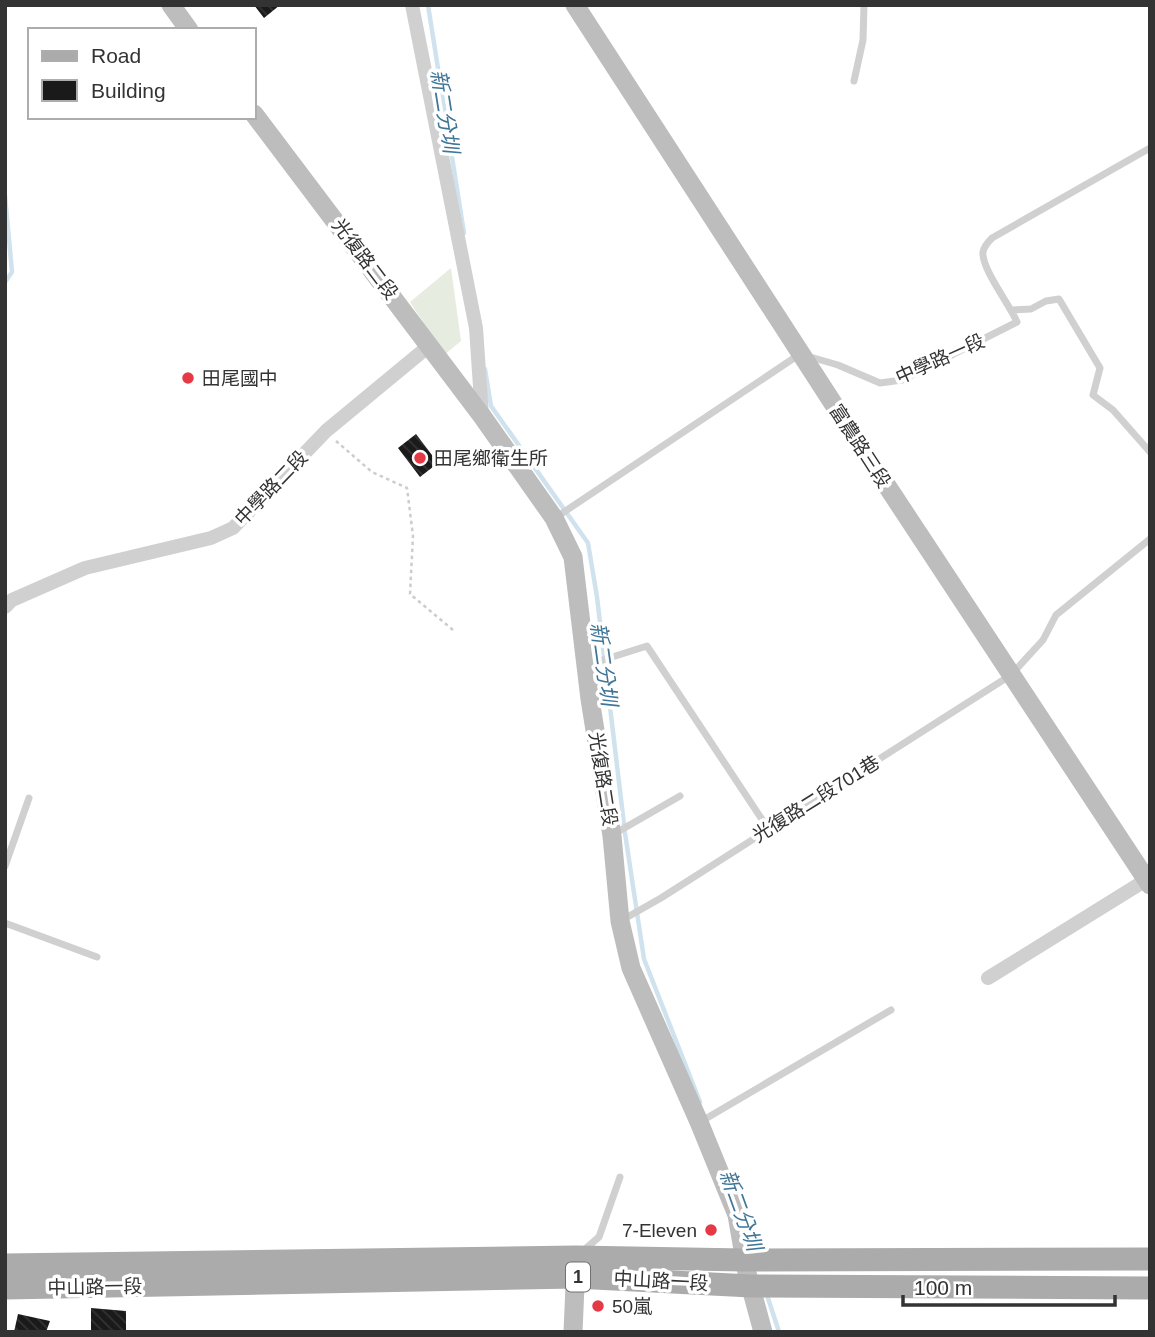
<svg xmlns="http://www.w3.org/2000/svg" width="1155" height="1337" font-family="Arial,'Noto Sans TC',sans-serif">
<defs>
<pattern id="building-back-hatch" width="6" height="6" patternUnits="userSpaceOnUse" patternTransform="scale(1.75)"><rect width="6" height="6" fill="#1a1a1a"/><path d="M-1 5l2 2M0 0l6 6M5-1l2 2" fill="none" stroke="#333"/></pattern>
</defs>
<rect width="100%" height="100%" fill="#fff"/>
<path fill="#e6ecdf" d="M451,268L461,341L444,355L410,302Z"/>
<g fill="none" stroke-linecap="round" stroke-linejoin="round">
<path stroke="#cfe2ee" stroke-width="4.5" d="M428,5L464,233
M5,196L12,272L5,282
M485,369L491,406L588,543L597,597L625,833L644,959L700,1102
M747,1218L757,1253
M766,1292L779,1332"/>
</g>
<path fill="url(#building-back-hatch)" d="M254,5H280L264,18Z
M416,434L438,463L420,477L398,448Z
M91,1308L126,1311V1332H91Z
M18,1314L50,1321L46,1332H14Z"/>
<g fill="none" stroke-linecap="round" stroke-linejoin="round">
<path stroke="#cdcdcd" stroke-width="2.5" stroke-dasharray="3.5 3.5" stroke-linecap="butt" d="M336,441L372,472L407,488L413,536L410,594L453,630"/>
<path stroke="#d0d0d0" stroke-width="7" d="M854,81L863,40L864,5
M1012,310L1031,309L1046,301L1059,299L1100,368L1093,395L1113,410L1150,452
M555,518L800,354L838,365L880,383L902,380L1017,322C1010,305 981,268 983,252C984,246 988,242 992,238L1150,148
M587,665L647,646L769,830
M614,834L680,796
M5,866L29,798
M624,919L661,898L1011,675L1043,640L1056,615L1150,539
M5,923L97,957
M700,1122L891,1010
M584,1250L599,1237L620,1177"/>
<path stroke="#d0d0d0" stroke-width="14" d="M412,5L476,328L482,416
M5,607L12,600L85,568L211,538L233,528L326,431L430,345
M988,978L1146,880"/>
<path stroke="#bdbdbd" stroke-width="19" d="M171,5L189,30
M575,5L862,448L1150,885
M254,114L482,416L554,518L573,557L590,699L612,836L620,921L631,968L699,1122L737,1215L747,1273L763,1332
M573,1332L576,1263"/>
<path stroke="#ababab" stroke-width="23" d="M5,1265L576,1257L744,1260L1150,1259
M5,1288L575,1277L751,1286L1150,1288"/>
</g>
<g fill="#e63946" stroke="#fff" stroke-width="2.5">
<circle cx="188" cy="378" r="7"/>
<circle cx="420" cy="458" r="7"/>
<circle cx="711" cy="1230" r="7"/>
<circle cx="598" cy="1306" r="7"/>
</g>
<g text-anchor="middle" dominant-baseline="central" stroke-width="7" stroke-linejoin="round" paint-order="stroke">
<rect fill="#fff" stroke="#707070" stroke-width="2" x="566" y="1262.5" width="24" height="29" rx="5"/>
<g font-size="18" font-weight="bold" fill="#333">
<text x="578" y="1277">1</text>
</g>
<g font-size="19" fill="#333" stroke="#fff">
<text transform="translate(365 259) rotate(53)">光復路二段</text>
<text transform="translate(940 359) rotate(-24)">中學路一段</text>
<text transform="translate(860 446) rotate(57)">富農路三段</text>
<text transform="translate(271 488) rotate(-46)">中學路二段</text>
<text transform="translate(603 779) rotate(81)">光復路二段</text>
<text transform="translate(816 799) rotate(-32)">光復路二段701巷</text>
<text transform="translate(661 1281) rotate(3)">中山路一段</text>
<text transform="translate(95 1287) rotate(-1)">中山路一段</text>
</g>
<g font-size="19" fill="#333" stroke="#fff" text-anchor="start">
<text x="202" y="378">田尾國中</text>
<text x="434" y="458">田尾鄉衛生所</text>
<text x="697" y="1230" text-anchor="end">7-Eleven</text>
<text x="612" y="1306">50嵐</text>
</g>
<g font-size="21" font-style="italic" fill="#3f7597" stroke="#fff">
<text transform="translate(445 111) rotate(81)">新二分圳</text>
<text transform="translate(604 664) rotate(82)">新二分圳</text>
<text transform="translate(741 1210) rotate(70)">新二分圳</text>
</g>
</g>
<rect width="1155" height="1337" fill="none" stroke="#333333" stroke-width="14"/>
<rect x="28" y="28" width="228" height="91" fill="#ffffff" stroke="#adadad" stroke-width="2"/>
<rect x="42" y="51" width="35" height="10" fill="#ababab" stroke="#adadad" stroke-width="2"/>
<text x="91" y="63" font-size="21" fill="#333333">Road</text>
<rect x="42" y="80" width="35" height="21" fill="#1a1a1a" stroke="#adadad" stroke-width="2"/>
<text x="91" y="98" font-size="21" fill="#333333">Building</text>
<path d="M903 1295v10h212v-10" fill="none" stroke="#333333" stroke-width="3.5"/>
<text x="914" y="1295" font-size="21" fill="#333333" stroke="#ffffff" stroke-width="5" paint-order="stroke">100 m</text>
</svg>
